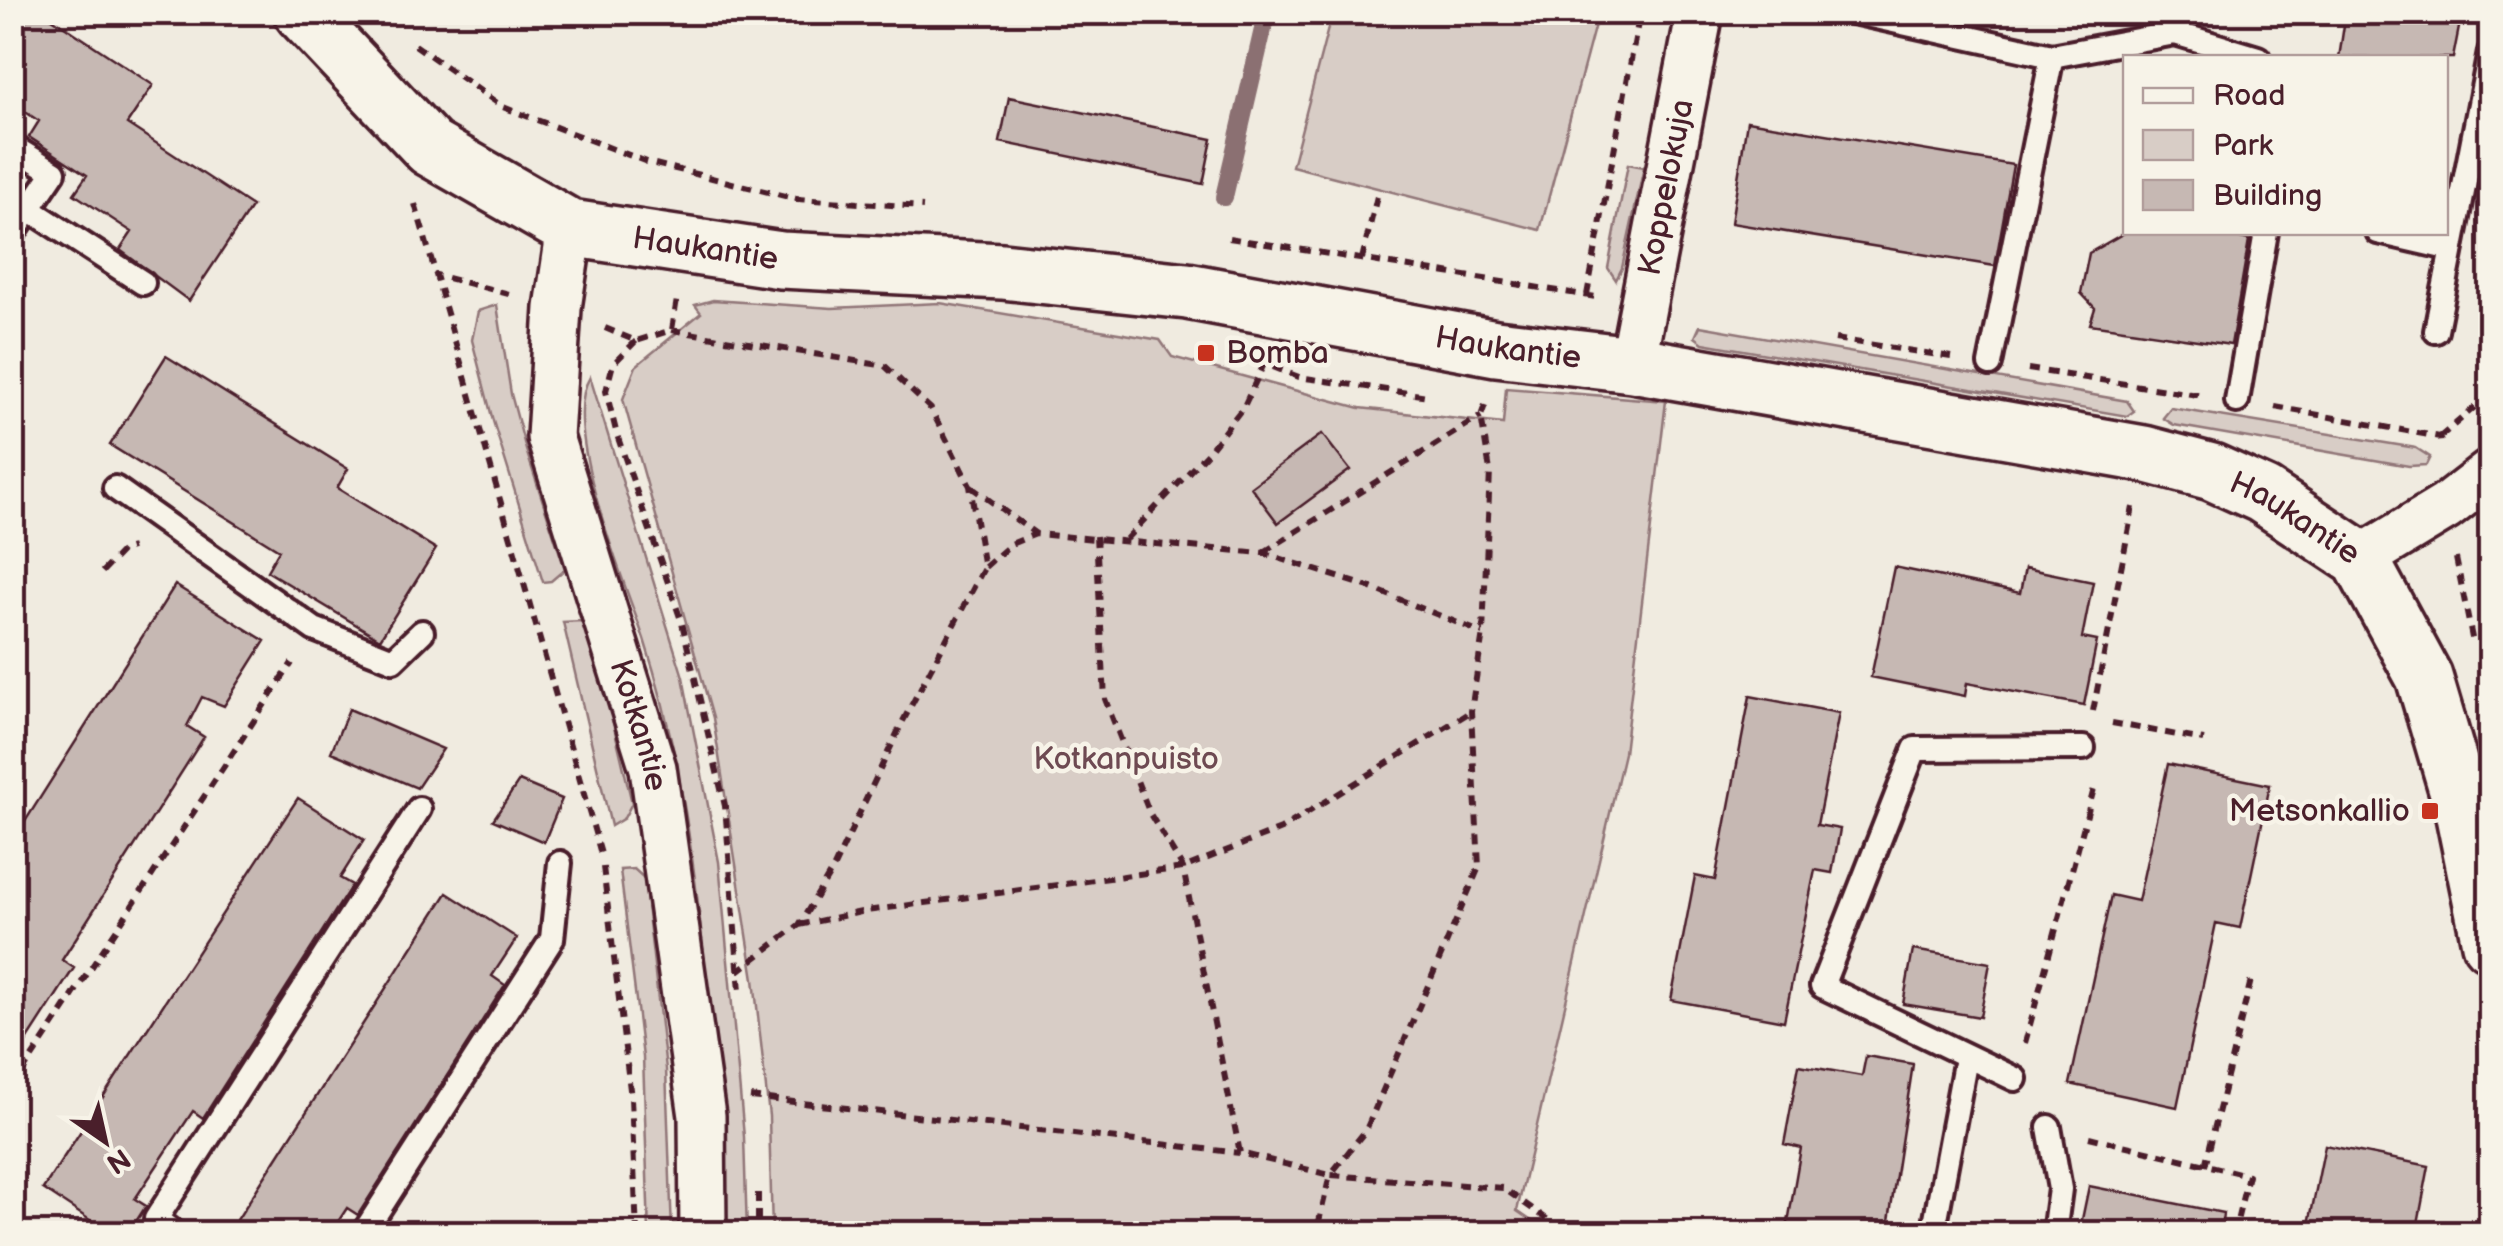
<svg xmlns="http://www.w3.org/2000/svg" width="2503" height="1246" font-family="'Balsamiq Sans',sans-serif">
<rect width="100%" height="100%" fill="#f0ebe0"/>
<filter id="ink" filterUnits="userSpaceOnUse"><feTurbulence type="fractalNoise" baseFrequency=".01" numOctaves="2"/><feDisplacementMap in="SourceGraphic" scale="20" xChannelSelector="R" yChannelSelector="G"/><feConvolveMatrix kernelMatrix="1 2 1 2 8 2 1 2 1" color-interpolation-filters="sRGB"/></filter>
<g filter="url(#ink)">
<path fill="#d8cdc6" stroke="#917678" stroke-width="2.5" d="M1332,13H1598L1540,230L1292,166Z
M1628,164L1644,167L1622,268L1616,280L1608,268Z
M713,300L832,308L940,303L1160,340L1172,357L1360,408L1503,424L1506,388L1666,401L1624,753L1517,1211L1549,1233H772L769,1116L754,979L713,718L623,399L636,366L701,313L695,305Z
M497,305L511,394L526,450L565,569L551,581L543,582L493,421L472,340L478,311Z
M1700,326L2127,401L2134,411L2127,416L1703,343L1695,337Z
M590,377L683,677L719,862L744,1137L747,1233H723C721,1152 714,1072 707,990C696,872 681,753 644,639C625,583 559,426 590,377Z
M2171,408L2416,448L2430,457L2426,465L2409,466L2174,425L2163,418Z
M581,621L591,630L632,803L624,818L611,826L563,622Z
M634,869L644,878L666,1069L672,1233H649L643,1057L620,870Z"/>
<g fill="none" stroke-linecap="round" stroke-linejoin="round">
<path stroke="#8b6f72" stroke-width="18" d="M1224,197L1267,12"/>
</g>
<path fill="#c6b8b3" stroke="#4a1f2b" stroke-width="2.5" d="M12,12H43L153,85L127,124L252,206L189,301L120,250L132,232L74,194L87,175L29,137L39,121L12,103Z
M2363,12H2462L2453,58H2339L2344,25Z
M1009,97L1212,139L1203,184L1000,142Z
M1747,121L2013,165L1995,266L1731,223Z
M2126,232H2215L2249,240L2231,345L2090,324L2095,308L2081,293L2089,253Z
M166,356L348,469L337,488L436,549L380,639L267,571L279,550L110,445Z
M1322,434L1350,470L1278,523L1251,487Z
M1894,567L2020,593L2025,568L2093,582L2082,638L2097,641L2084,705L1967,683L1965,696L1871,677Z
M175,585L265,641L224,706L202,697L187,726L204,737L62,960L74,968L12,1064V842Z
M1750,696L1839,713L1817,825L1840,829L1832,873L1815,870L1784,1021L1671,1000L1695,876L1715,880Z
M349,709L443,749L417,788L331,752Z
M2168,764L2270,785L2240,928L2216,923L2177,1107L2070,1084L2111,895L2138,901Z
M519,781L562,799L544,842L493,820Z
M298,798L364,840L340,878L352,885L203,1118L193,1111L135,1199L146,1206L128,1234H111L43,1189Z
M447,893L517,938L492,976L505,985L358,1215L347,1208L330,1234H228Z
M1913,950L1990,963L1980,1017L1903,1004Z
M1866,1056L1913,1064L1887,1234H1786L1801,1148L1784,1144L1799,1065L1862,1076Z
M2325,1145L2429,1166L2416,1234H2307Z
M2089,1186L2223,1213L2221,1234H2079Z"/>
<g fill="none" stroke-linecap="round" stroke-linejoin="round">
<g stroke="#4a1f2b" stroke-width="30">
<path id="lane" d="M1853,12L2052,56L1990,364
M2052,56L2175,33L2258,58
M12,146L54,172L29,209L143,283
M2378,232L2452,249
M12,235L29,209
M2436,331L2490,52
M2237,401L2266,232
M115,488L314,629L393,660L422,632
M2015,1079L1822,986L1915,749L2083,748
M2049,1127L2060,1189L2054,1234
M176,1234L156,1219L419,809
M363,1234L552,939L560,863
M1933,1234L1966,1058"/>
</g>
<g stroke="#4a1f2b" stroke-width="52">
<g id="street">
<path id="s1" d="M570,228L558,308L550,437L653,768L702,1116L703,1234"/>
<path id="s2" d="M1632,364L1700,12"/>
<path d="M2360,559L2446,507L2490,473"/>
</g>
</g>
<g stroke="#4a1f2b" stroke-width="62">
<g id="secondary">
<path id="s3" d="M302,12L430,148L570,228L781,260L1002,271L1187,291L1496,348L1632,364L2144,454L2212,472L2263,495L2360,559L2424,677L2462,806L2490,943"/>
</g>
</g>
<path stroke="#4a1f2b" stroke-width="6" stroke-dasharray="10 8" stroke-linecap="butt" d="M415,45L503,107L647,162L797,199L923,207
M415,204L436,275
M1229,238L1596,297
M1362,259L1378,192
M509,294L436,275L601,854
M1587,295L1640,12
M605,328L636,341L672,330L677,299
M672,330L885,366L931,409L970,486L984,568L902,723L834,867L799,925L738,971
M1835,339L1951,357
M636,341L613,364L606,391L617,435L682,623L725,806L740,991
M1273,367L1299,377L1428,396
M2028,369L2198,395
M1485,405L1481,416L1490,471L1483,633L1471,711L1479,867L1366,1130L1330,1175L1503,1188L1568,1234
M2275,407L2440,437L2441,446
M2440,437L2490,394
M971,487L1036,534L1263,553L1369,587L1483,633
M1096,536L1105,699L1150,814L1183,868L1240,1153L1330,1175L1316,1234
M1126,539L1209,451L1244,406L1264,364
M1264,552L1481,416
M2456,558L2473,643
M985,567L1011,544L1036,534
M102,572L122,551L132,548
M2093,711L2133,507
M2112,723L2204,740
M603,867L631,1098L637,1234
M799,925L866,911L1183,868L1281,829L1470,712
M2025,1043L2095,785
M12,1088L292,663
M750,1097L1240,1153
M2089,1137L2248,1175L2234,1234
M2205,1166L2252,976
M758,1193V1234"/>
<use href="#lane" stroke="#f7f3e8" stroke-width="22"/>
<use href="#street" stroke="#f7f3e8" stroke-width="45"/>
<use href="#secondary" stroke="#f7f3e8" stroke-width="55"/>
</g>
</g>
<g fill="#c8321e" stroke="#f7f3e8" stroke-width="4">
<rect x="1196" y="343" width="20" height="20" rx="5"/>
<rect x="2420" y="801" width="20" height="20" rx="5"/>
</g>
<g text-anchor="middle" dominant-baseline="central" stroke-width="9" stroke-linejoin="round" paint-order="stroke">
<g font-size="32" fill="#4a1f2b" stroke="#f7f3e8">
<text stroke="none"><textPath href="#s2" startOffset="180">Koppelokuja</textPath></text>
<text stroke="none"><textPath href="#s3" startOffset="485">Haukantie</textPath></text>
<text stroke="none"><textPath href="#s3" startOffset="1295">Haukantie</textPath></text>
<text stroke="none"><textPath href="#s3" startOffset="2105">Haukantie</textPath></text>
<text stroke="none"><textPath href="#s1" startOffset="512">Kotkantie</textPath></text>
</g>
<g font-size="32" fill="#4a1f2b" stroke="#f7f3e8" text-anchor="start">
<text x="1226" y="353">Bomba</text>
<text x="2410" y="811" text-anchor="end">Metsonkallio</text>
</g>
<g font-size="32" fill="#6e4a52" stroke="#f7f3e8">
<text x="1126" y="759">Kotkanpuisto</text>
</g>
</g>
<rect width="2503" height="1246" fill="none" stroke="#f7f3e8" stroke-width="50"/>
<rect x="25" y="25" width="2453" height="1196" fill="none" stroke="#4a1f2b" stroke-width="4" filter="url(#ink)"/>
<rect x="2123" y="55" width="325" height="180" fill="#f7f3e8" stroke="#b29e9c" stroke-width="2.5"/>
<rect x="2143" y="88" width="50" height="15" fill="#f7f3e8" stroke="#b29e9c" stroke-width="2.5"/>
<text x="2213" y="105" font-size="30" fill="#4a1f2b">Road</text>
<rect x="2143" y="130" width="50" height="30" fill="#d8cdc6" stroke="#b29e9c" stroke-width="2.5"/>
<text x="2213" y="155" font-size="30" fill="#4a1f2b">Park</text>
<rect x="2143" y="180" width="50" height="30" fill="#c6b8b3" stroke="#b29e9c" stroke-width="2.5"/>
<text x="2213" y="205" font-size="30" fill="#4a1f2b">Building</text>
<g transform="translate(105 1141) rotate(146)" stroke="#f7f3e8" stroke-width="8" paint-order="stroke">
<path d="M0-8L18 38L0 25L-18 38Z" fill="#4a1f2b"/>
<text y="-15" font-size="28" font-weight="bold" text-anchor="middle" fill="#4a1f2b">N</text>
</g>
</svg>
